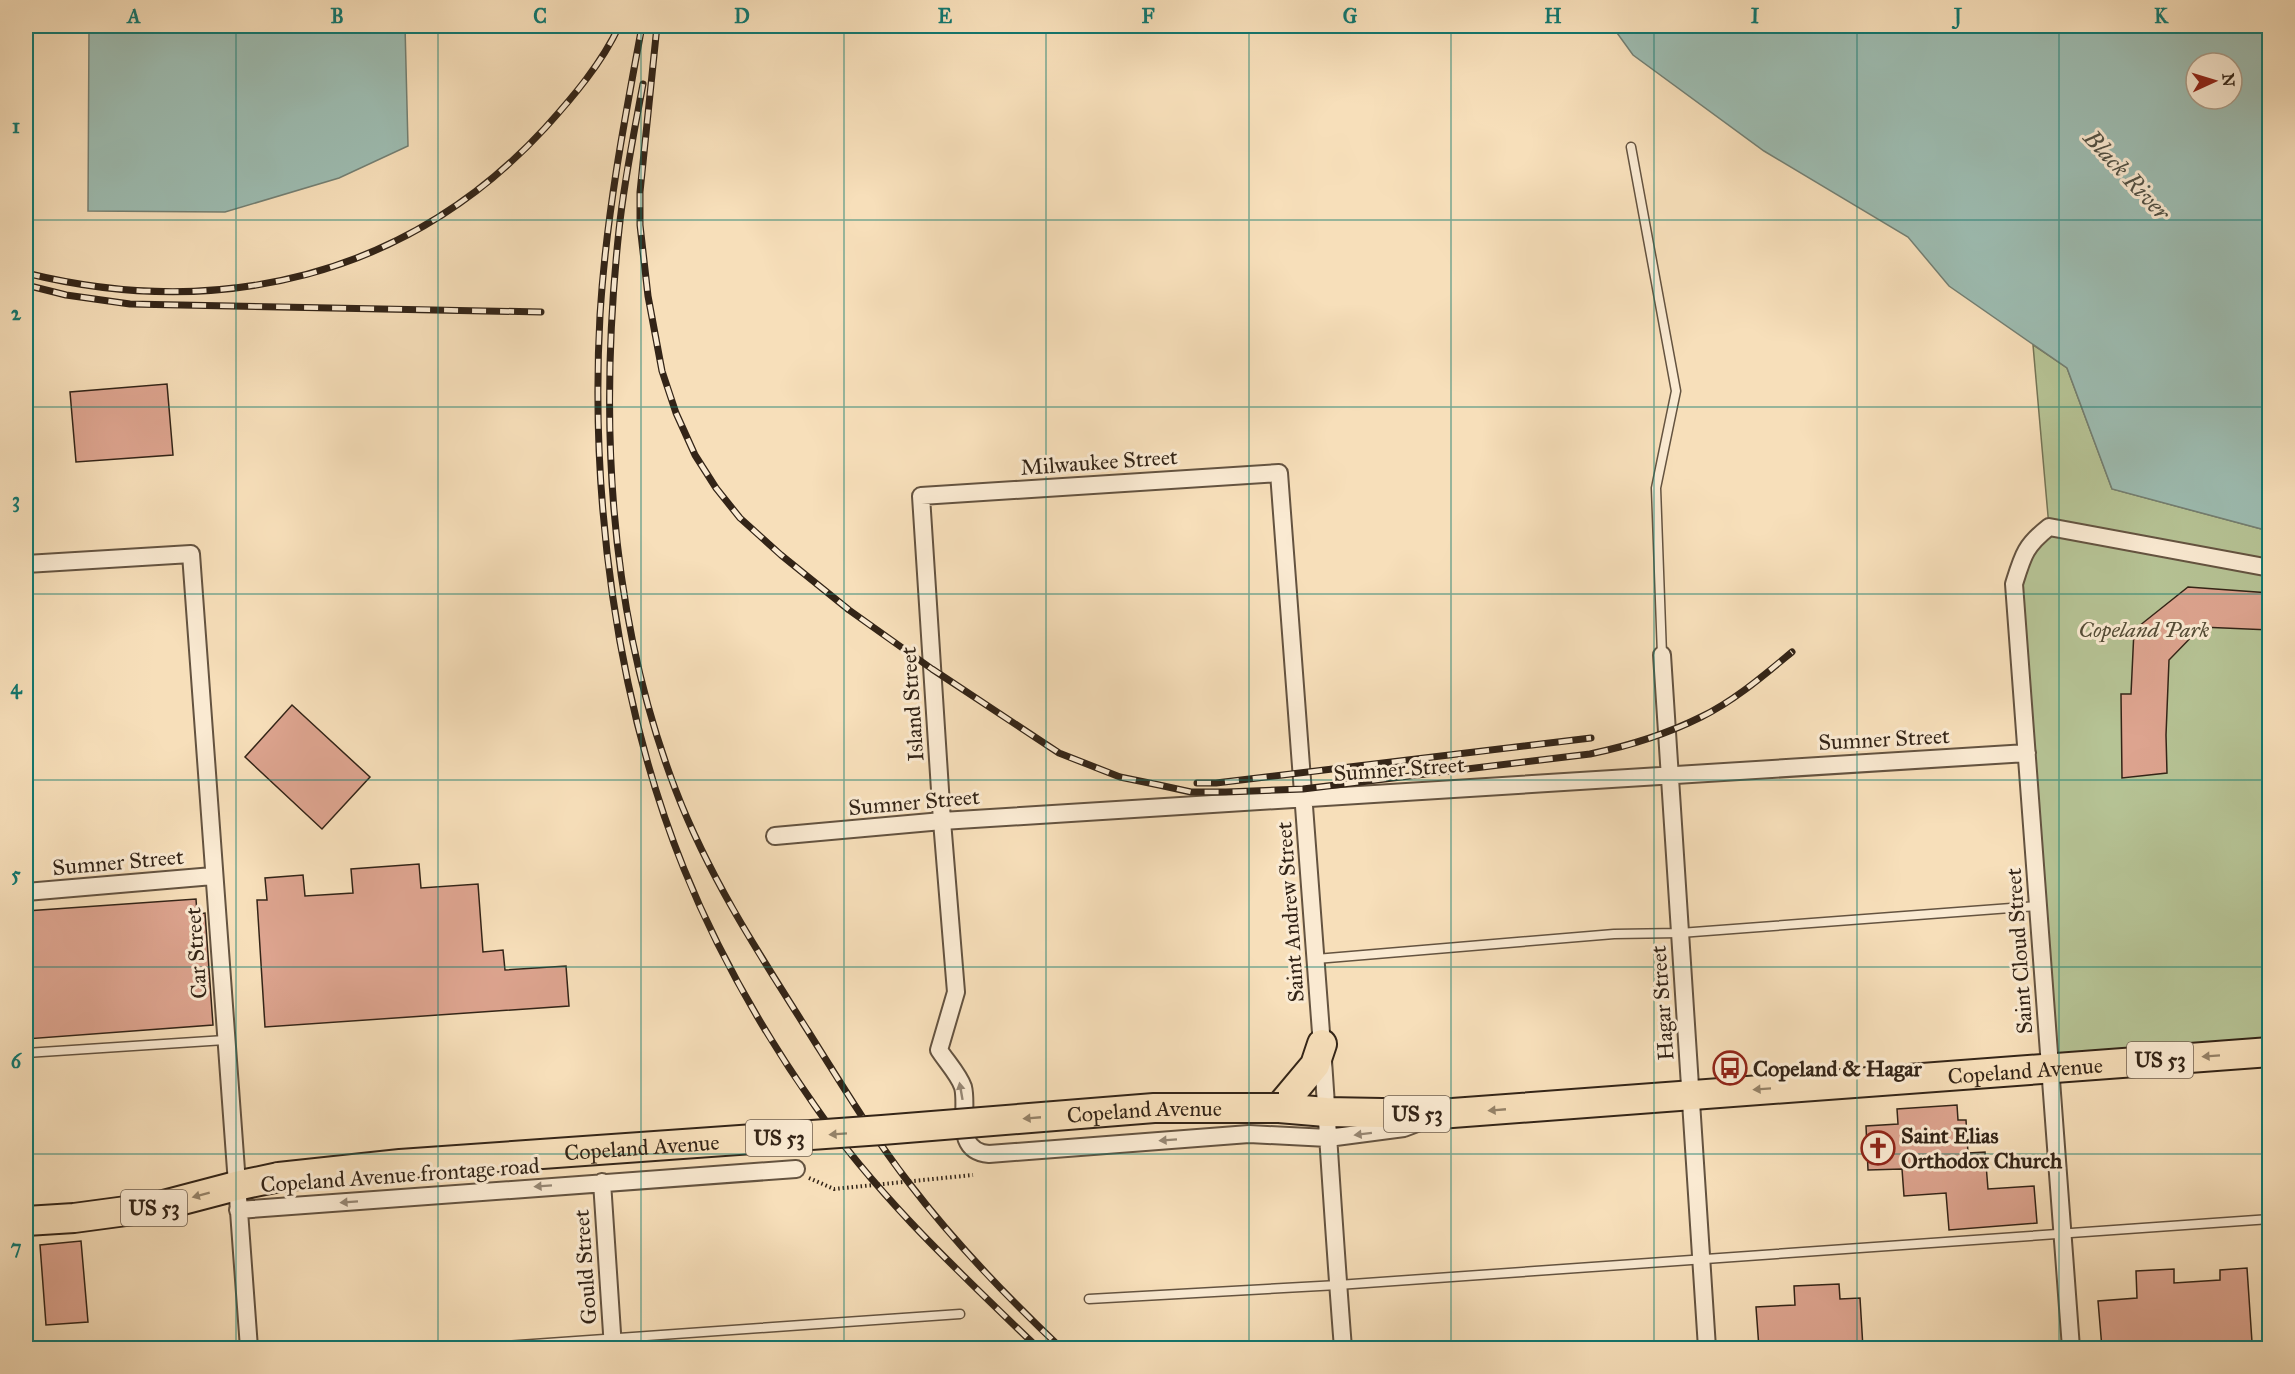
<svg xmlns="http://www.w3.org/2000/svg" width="2295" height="1374" font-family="'IM FELL Great Primer',serif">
<rect width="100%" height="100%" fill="#f7dfba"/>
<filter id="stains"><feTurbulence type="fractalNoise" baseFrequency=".00333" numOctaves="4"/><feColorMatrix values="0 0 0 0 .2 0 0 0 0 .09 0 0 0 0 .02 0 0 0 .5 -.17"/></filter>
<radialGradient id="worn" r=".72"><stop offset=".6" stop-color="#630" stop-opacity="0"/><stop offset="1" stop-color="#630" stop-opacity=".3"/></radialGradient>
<path fill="#b6c395" stroke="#747456" stroke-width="1.5" d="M2033,345L2067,368L2112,489L2269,531V1052L2050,1067L2014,584L2049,527Z"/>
<path fill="#9dbcb1" stroke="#737f73" stroke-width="1.5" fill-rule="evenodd" d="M89,26H405L408,146L339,178L225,212L88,211Z
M1612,26H2269V531L2112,489L2067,368L1949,286L1908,237L1764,151L1633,55ZM2196,63H2232V99H2196Z"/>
<path fill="#dda48f" stroke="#332417" stroke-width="1.5" d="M167,384L173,455L76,462L70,392Z
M2188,587L2270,593V630L2201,627L2169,660L2166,735L2167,773L2122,778L2121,694H2131L2134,630Z
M292,705L370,777L322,829L245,757Z
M419,864L421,888L478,884L483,952L503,950L505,970L566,966L569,1006L265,1027L257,900H267L265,878L303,875L305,896L353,893L351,869Z
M196,899L197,914L205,913L213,1025L26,1039V911Z
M1957,1105L1958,1120H1966L1968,1153L1985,1152L1988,1189L2034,1186L2037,1223L1949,1230L1946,1193L1904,1196L1902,1169L1868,1170L1866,1126L1898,1124L1897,1109Z
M81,1241L88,1322L46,1325L40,1245Z
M2247,1268L2252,1342L2177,1348H2102L2098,1301L2137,1298L2136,1271L2174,1269V1283L2220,1280V1270Z
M1839,1284L1840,1299L1860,1298L1863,1348H1759L1756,1307L1795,1305L1794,1286Z"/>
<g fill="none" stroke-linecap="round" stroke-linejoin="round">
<g stroke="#645340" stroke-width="11">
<path id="lane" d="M1631,147L1676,391L1656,488L1662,655
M1316,959L1614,934L1680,933L2038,906
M26,1053L225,1040
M1089,1299L1338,1285L2270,1219
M475,1348L960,1314"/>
</g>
<g stroke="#645340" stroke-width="20">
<path id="street" d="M26,564L191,554L249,1348
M1662,655L1707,1348
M775,836L942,821L2027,753
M26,892L213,876
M602,1182L613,1348
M238,1210L796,1169
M1343,1348C1335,1248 1329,1147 1322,1046C1309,855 1294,664 1279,473L921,496L942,821L956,992L939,1050C946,1061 959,1075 963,1087C969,1110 952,1151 989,1154L1249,1134L1328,1138L1404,1128L1425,1120
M2071,1348L2014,584C2023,555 2025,546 2049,527L2270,568"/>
</g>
<g stroke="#332417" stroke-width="32">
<g id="highway">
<path id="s1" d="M1279,1108L1326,1112L1439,1114L2270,1052"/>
<path d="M1279,1108L1315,1065L1322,1044"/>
<path d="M26,1221L74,1218L156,1207L236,1186L279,1177"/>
</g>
</g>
<path stroke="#332417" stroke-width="4" stroke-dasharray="1.5 3" stroke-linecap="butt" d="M809,1178L834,1189L973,1175"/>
<use href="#lane" stroke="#faead2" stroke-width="8"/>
<use href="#street" stroke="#faead2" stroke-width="16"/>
<use href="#highway" stroke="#f7dfba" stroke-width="28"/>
<g stroke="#332417" stroke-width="7">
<path id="rail" d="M642,26C624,122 606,217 600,315C590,496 616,701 684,869C718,953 763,1032 815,1106C878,1197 959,1272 1038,1348
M657,26L640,192V225L648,296L662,371L676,413L695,455L716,488L740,518L781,555L849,610L932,669L1059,753L1120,777L1159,785L1191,792H1226L1303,789L1590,754C1628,746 1665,735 1701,717C1734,701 1763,676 1792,652
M643,84C634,133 624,181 619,230C599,417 608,614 676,791C709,877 759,954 808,1031C840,1082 872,1135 909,1183C955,1243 1006,1296 1061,1348
M26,273C219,321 408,277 545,128C573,97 602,63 619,26
M26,285L66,295L130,304L541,312
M1197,783H1216L1591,738"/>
</g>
<use href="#rail" stroke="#faead2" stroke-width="4.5" stroke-dasharray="14" stroke-linecap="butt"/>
<g stroke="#332417" stroke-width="32" stroke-linecap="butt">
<g id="highway-bridge">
<path id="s2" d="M279,1177L400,1164L882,1130L1154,1108H1279"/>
</g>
</g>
<use href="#highway-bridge" stroke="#f7dfba" stroke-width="28"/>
</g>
<defs><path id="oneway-solid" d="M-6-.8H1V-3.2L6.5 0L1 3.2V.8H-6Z" transform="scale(1.5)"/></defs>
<g fill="#958268">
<use href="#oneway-solid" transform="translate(2211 1056) rotate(176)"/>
<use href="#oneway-solid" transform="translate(1762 1089) rotate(176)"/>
<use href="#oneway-solid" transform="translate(1497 1110) rotate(175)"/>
<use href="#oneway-solid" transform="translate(1032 1118) rotate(175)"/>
<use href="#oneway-solid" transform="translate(838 1134) rotate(176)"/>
<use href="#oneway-solid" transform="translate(201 1195) rotate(165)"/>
</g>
<g fill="#968774">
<use href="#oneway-solid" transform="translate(961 1091) rotate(-100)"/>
<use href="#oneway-solid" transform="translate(1363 1134) rotate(173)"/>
<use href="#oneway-solid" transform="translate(1168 1140) rotate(176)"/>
<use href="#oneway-solid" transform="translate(543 1186) rotate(176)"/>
<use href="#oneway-solid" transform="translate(349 1202) rotate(176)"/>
</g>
<path fill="none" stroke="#0f766e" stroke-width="1.5" stroke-opacity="0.55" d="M236,26V1348M438,26V1348M641,26V1348M844,26V1348M1046,26V1348M1249,26V1348M1451,26V1348M1654,26V1348M1857,26V1348M2059,26V1348M26,220H2270M26,407H2270M26,594H2270M26,780H2270M26,967H2270M26,1154H2270"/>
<defs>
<g id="bus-ring" transform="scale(1.725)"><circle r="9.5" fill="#faead2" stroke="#8f2418" stroke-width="1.5"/><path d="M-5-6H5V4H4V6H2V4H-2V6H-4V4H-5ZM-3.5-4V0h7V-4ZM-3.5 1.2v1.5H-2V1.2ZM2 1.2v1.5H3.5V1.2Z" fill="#8f2418"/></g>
<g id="church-ring" transform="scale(1.725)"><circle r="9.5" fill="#faead2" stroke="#8f2418" stroke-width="1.5"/><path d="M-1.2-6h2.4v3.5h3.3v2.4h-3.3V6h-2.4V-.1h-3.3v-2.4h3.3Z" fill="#8f2418"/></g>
</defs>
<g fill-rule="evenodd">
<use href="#bus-ring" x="1730" y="1068"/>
<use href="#church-ring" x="1878" y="1148"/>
</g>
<g text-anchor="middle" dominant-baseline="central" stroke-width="6" stroke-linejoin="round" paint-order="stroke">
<g fill="#faead2" stroke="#6f5f4f" stroke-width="1.5">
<rect x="2127" y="1042" width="66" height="36" rx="4.5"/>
<rect x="1384" y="1096" width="66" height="36" rx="4.5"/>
<rect x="746" y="1120" width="66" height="36" rx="4.5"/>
<rect x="121" y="1190" width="66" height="36" rx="4.5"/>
</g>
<g font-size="21" font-weight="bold" fill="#332417">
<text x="2160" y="1060">US 53</text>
<text x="1417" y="1114">US 53</text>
<text x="779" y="1138">US 53</text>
<text x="154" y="1208">US 53</text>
</g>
<g font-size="22" fill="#332417" stroke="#faead2">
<text transform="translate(1099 462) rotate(-4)">Milwaukee Street</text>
<text transform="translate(912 704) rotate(-94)">Island Street</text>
<text transform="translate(1884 739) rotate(-3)">Sumner Street</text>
<text transform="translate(1399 769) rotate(-4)">Sumner Street</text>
<text transform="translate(914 802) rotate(-5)">Sumner Street</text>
<text transform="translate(118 862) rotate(-5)">Sumner Street</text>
<text transform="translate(1290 912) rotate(-94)">Saint Andrew Street</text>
<text transform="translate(2019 951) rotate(-94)">Saint Cloud Street</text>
<text transform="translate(196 953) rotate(-94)">Car Street</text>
<text transform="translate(1662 1003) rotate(-94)">Hagar Street</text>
<text stroke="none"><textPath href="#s1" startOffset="748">Copeland Avenue</textPath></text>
<text stroke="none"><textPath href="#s2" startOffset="868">Copeland Avenue</textPath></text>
<text stroke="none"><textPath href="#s2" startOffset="364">Copeland Avenue</textPath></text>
<text transform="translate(400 1175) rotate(-4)">Copeland Avenue frontage road</text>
<text transform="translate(585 1267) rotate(-94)">Gould Street</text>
</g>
<g font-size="22" font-style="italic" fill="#544c36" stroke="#faead2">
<text x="2144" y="629">Copeland Park</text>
</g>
<g font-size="22" font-weight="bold" fill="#332417" stroke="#faead2" text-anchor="start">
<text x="1753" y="1068">Copeland &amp; Hagar</text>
<text x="1901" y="1135">Saint Elias<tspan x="1901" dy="25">Orthodox Church</tspan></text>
</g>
<g font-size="24" font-style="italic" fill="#535245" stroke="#faead2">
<text transform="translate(2127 175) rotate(47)">Black River</text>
</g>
</g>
<rect width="2295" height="1374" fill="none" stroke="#f7dfba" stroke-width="66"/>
<g transform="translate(2214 81) rotate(86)"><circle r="28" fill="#faead2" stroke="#aa9b87" stroke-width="1.5"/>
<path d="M0-4.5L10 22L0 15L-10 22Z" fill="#8f2418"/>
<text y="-9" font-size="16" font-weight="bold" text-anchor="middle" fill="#332417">N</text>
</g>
<rect x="33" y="33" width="2229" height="1308" fill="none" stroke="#0f766e" stroke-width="2"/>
<g font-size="20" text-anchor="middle" font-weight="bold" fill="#0f766e">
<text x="134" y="23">A</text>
<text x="337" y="23">B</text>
<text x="540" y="23">C</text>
<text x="742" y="23">D</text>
<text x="945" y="23">E</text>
<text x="1148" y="23">F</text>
<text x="1350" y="23">G</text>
<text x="1553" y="23">H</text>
<text x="1755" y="23">I</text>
<text x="1958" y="23">J</text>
<text x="2161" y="23">K</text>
<text x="16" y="133">1</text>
<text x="16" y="320">2</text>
<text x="16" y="507">3</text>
<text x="16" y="694">4</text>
<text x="16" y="881">5</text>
<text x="16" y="1068">6</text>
<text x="16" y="1254">7</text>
</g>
<rect width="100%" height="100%" filter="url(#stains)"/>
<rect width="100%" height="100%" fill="url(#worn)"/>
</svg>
